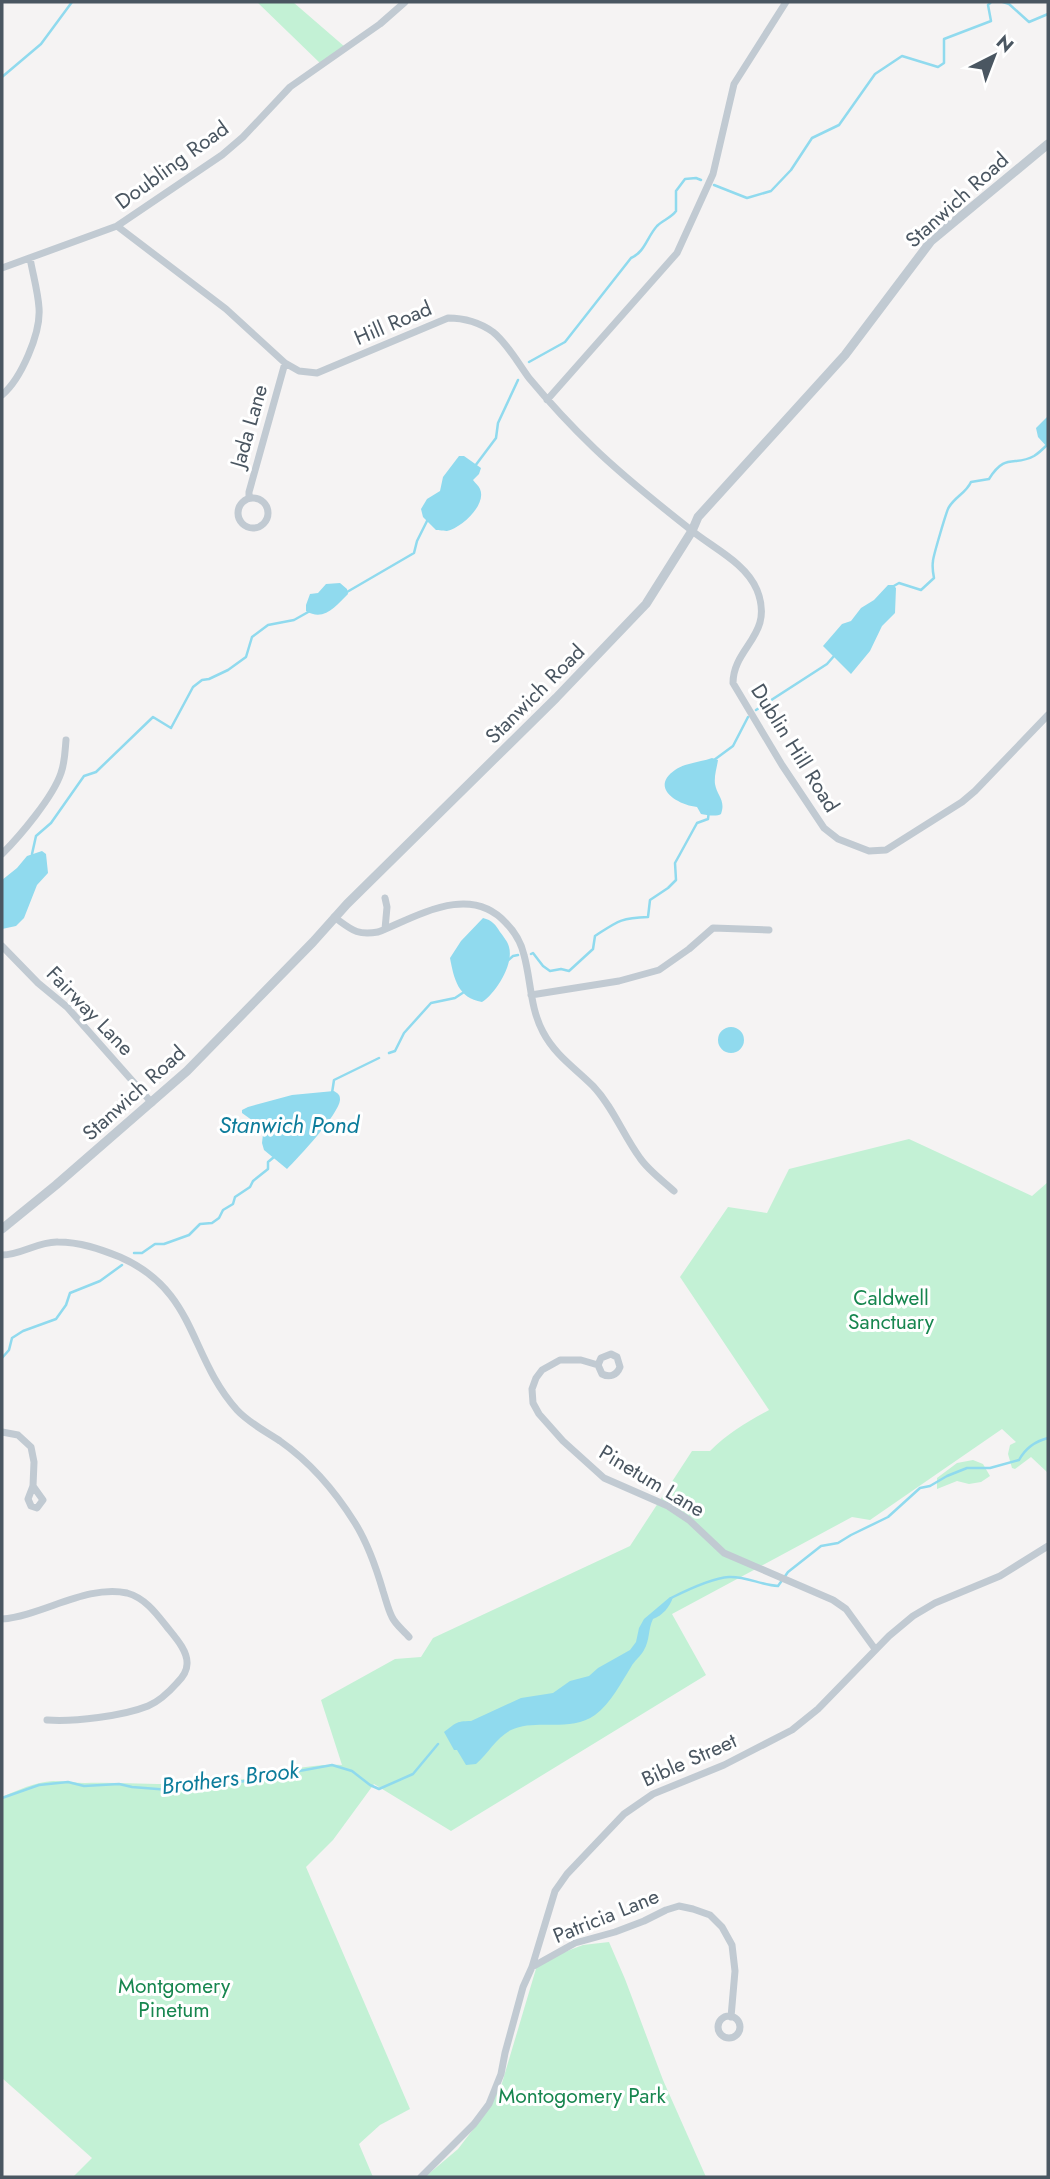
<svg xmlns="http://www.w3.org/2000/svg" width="1050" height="2179" font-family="Jost,sans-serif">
<rect width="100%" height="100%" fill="#f5f3f3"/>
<path fill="#c3f1d5" d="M257,2H293L345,47L321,64Z
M909,1139L1032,1196L1048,1182V1473L1031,1457L1015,1469L1012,1468L1008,1454L1010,1445L1016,1442L1002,1429L870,1520L852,1517L672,1614L706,1675L451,1831L374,1784L333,1840L306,1867L410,2109L380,2125L359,2144L373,2177H73L92,2158L2,2078V1797C18,1790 35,1782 53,1781C64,1781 75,1783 85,1783C132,1782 179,1787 225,1782C265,1777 302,1763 342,1765L321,1700L395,1659L421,1657L433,1638L630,1546L692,1451H710C728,1433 747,1422 769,1410L680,1277L728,1207L767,1213L789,1169Z
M973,1460L983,1464L990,1476L981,1482L969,1484L957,1481L937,1489V1478L957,1463Z
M609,1942L625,1979L663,2080L706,2177H425L458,2149L485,2114L502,2083L538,1962L583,1945Z"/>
<path fill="#90daee" d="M1048,416V448L1038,437L1036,428Z
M459,456H464L481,468L479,474L473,480C475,483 479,486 480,489C487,505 461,528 447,531C446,531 437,530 436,530L423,517L421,509L427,499L440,491L443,477Z
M340,583L347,589L348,594C336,606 324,622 306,611V605L310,594L318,593L326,584Z
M888,585H893L896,588L895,613L882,626L870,651L851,674L823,646L842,624L851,621L861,608L874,600Z
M712,758L718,760C717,767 714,776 715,784C717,796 726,800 721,814C717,817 706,815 701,814L697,807C678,805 649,788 675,770C685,763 701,762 712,758Z
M42,851L46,854L48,873L37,885L24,918L16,926L2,929V880L17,868L27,856Z
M483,918C492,920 496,925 500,932C503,936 508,942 509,947C514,964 496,993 482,1002C458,998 454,979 450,958L461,941Z
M718 1040a13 13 0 1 1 26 0a13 13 0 1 1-26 0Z
M334,1091C338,1094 340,1094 340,1100C339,1114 298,1158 287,1169L264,1150L262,1143L263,1134L259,1125L242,1113V1110L248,1107L292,1095Z
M670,1597H673C670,1607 662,1616 653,1619C648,1629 650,1640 644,1650C641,1656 634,1661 631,1667C621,1683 611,1703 595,1715C570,1733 536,1718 511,1730C496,1738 488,1754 476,1764L466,1765L457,1750H454L444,1732C455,1724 455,1721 471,1721L521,1698L553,1693L570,1681L589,1676L598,1668L630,1650L636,1642L639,1628L644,1619Z"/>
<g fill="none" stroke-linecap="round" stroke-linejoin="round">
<path stroke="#90daee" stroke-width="2.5" d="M1003,2L1009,4L1029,22L1048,14
M2,77L41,44L72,2
M714,185L747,198L771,191L791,170L812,138L839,125L875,74L902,56L938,67L944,63V39L991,21L988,5L991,2
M529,362L565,342L631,258C645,252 647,237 657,226C663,220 671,218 676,211V191L685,179L696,178L701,180
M475,466L496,438L498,423L518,380
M892,587L899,583L921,590L934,578C933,573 932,567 933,561C933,557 947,509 949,507C956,496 966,493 971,482L989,479C1006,452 1014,467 1034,456C1039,453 1044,448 1048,444
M347,592L414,553L417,541L427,521
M756,710L827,664L834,656
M714,760L733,746L748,717
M32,854L36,836L51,823L84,776L96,772L153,717L171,728L193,687L202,680L209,679L228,670L246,657L252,637L268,625L294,620L310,611
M531,954L533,953L543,966L550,971L561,969L569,971L593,949L595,936C618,921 620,918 648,917L650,900L668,888L676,880L675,863L680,854L697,823L708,819L709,810
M506,962L513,956L518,955
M389,1053L395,1051L404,1033L431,1003L455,998L464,992
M332,1093L334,1080L379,1058
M134,1253H142L155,1244H164L189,1235L200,1224L212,1223L219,1218L223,1210L233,1204L235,1197L250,1187L253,1181L268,1169V1162L274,1157
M2,1358L9,1350L12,1338L23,1331L56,1319L66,1305L70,1293L100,1281L122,1265
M671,1598C685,1591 713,1578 729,1577C745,1576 761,1585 778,1586L788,1572L821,1546L838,1543L851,1535L888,1517L920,1488L930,1486L947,1476L967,1468H990L1019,1460C1025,1449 1036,1441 1048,1438
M2,1798L39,1785L68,1782L84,1786L119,1784L132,1787L170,1790L239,1782L332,1765L352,1771L370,1785L379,1789L413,1774L438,1744"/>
<path stroke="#c1cad2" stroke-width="7" d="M117,226L226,309L285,363L299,371L317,373L448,318C465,318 479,322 493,332C507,343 518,363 529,378C549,402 571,426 594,448C624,477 658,504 691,530C713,548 746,563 757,590C775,635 733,647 733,683L782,765L824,828L838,839L869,851L886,850L962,802L975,791L1048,715
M2,268L117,226L222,155L243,137L290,87L380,24L405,2
M2,395C21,379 41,333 39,308C38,292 33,275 30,258
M547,400L677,253L713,174L734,84L786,2
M238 513a15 15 0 1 1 30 0a15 15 0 1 1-30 0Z
M249,498V492L285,363
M2,854C20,836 53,797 61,773C65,762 65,751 66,740
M334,917C351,929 356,936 378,932C418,916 470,883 506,923C515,932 521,942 524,955C531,980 530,1008 543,1032C555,1055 575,1068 593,1086C613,1107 623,1135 640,1158C648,1170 663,1181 674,1191
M385,929L387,907L385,898
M2,946L38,983L67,1007L152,1103
M531,995L619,981L659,970L689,949L713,928L769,930
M2,1255C21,1255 39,1241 58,1242C80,1242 100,1249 120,1257C197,1291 188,1355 237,1410C249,1423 265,1431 280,1441C310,1462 335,1491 355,1523C368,1544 376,1567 383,1591C386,1600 388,1609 392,1617C395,1624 404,1631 409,1637
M598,1365L601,1358L611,1354L617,1357L620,1367C617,1375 610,1378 602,1374L598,1365L581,1360H560L542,1370L536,1378L532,1389L533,1403L539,1414L563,1441L604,1478L668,1506L689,1520L724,1553L833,1600L846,1609L875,1649
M2,1432L18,1435L31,1447L34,1462L33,1486L28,1499L31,1506L37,1508L43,1500L33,1486
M2,1619C42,1616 87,1584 127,1593C145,1598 156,1613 167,1627C175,1637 188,1651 187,1664C187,1671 182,1678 177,1683C169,1692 160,1701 148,1706C123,1716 74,1722 47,1720
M532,1967L575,1943L615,1932L644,1921L666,1910L679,1906L693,1909L710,1915L722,1927L732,1945L735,1971L731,2017
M718 2027a11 11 0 1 1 22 0a11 11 0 1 1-22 0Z
M421,2177L474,2124L489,2104L501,2074L505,2053L523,1987L532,1967L555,1891L567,1874L624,1814L653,1794L724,1765L792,1730L818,1709L889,1636L913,1616L935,1603L1000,1576L1048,1546"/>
<path stroke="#c1cad2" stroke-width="9" d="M2,1229L56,1185L187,1071L313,942L347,904L556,698L646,604L692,531L698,517L845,355L931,241L1048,144"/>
</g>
<g text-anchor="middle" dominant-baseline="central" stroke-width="6" stroke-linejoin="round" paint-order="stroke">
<g font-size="21" fill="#4a5661" stroke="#fff">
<text transform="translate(172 165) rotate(-36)">Doubling Road</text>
<text transform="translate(957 200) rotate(-42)">Stanwich Road</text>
<text transform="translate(393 323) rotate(-23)">Hill Road</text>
<text transform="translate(249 426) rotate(-74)">Jada Lane</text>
<text transform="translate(535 694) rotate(-45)">Stanwich Road</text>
<text transform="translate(795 748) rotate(58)">Dublin Hill Road</text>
<text transform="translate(90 1011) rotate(46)">Fairway Lane</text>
<text transform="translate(134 1093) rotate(-42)">Stanwich Road</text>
<text transform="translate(652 1481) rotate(31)">Pinetum Lane</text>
<text transform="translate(689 1760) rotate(-24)">Bible Street</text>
<text transform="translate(606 1916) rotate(-22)">Patricia Lane</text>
</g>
<g font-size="21" fill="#17864f" stroke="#fff">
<text x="891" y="1298">Caldwell<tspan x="891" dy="24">Sanctuary</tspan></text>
<text x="174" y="1986">Montgomery<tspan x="174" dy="24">Pinetum</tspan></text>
<text x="582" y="2096">Montogomery Park</text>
</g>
<g font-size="23" font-style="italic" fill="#0c7c9b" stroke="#fff">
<text x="289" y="1125">Stanwich Pond</text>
<text transform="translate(230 1778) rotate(-7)">Brothers Brook</text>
</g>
</g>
<rect width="1050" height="2179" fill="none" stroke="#4a5661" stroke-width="7"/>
<g transform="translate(994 56) rotate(42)" stroke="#ffffff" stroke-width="5" paint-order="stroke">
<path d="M0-5L12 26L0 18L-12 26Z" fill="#4a5661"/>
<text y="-10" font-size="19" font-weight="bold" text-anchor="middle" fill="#4a5661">N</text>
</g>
</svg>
